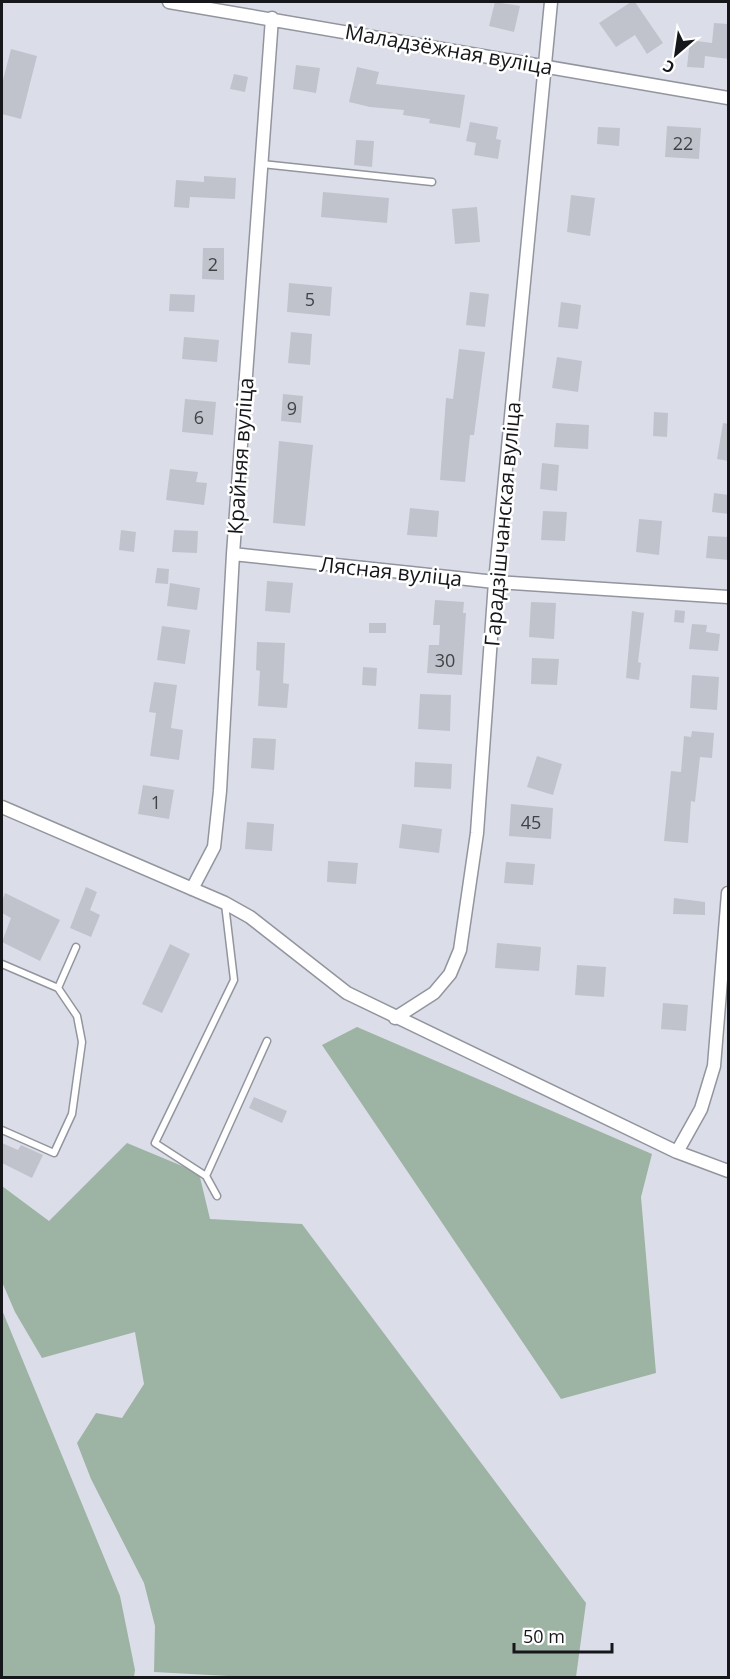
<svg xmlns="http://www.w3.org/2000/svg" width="730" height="1679" font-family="'Open Sans',sans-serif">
<rect width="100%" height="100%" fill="#dbdee8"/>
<path fill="#9db3a3" d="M357,1027L652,1154L641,1197L656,1373L561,1399L322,1045Z
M127,1143L199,1173L210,1219L302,1224L586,1603L576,1677L264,1678L154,1672L155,1626L144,1583L91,1479L77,1443L96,1413L122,1418L144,1384L135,1332L42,1358L15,1312L2,1282V1186L49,1221Z
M2,1310L120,1596L135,1670L134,1677H2Z"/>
<path fill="#c0c3cc" d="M495,2L520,6L514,32L489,26Z
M631,2H635L663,43L647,54L635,35L616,47L599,23Z
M714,23L729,24V59L705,56L704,68L687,67L690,40L712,43Z
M11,49L37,56L21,119L2,114V84Z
M296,65L320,68L316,93L293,89Z
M357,67L379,72L376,84L465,95L460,128L429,123L430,119L403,115L404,110L370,107L349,102Z
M234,74L248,77L245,92L230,89Z
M470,122L498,127L496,139L501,140L498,159L474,155L476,143L466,141Z
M667,126L701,128L699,159L665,157Z
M598,127L620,128L619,146L597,144Z
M356,140L374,141L372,167L354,165Z
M204,176L236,178L235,199L190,197L189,208L174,207L176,180L204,182Z
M323,192L389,198L387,223L321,217Z
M571,195L595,198L590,236L567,232Z
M477,207L480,242L455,244L452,209Z
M203,248H224V280L202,279Z
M289,283L332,287L330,316L287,312Z
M470,292L489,294L485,327L466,325Z
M170,294L195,295L194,312L169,311Z
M561,302L581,305L578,329L558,327Z
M291,332L312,334L310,365L288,363Z
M184,337L219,340L217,362L182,359Z
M459,349L485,352L474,435H470L465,482L440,480L446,398L453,399Z
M557,357L582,361L578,392L552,388Z
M283,394L303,396L301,423L281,421Z
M185,399L216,402L213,435L182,432Z
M654,412L668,413L667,437L653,436Z
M556,423L589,425L588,449L554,447Z
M723,423L729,424V461L717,459Z
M279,441L313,445L305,526L273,523Z
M542,463L559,465L557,491L540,489Z
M170,469L198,472L196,482L207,483L204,505L166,500Z
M714,493L729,495V514L712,512Z
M410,508L439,511L437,537L407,535Z
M543,511L567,512L565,541L541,540Z
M639,519L662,521L659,555L636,552Z
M121,530L136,532L134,552L119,550Z
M174,530L198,531L197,553L172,552Z
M708,536L729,537V560L706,558Z
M157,568L169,569L168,584L155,583Z
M267,581L293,583L290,613L265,611Z
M170,583L200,588L197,610L167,606Z
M435,600L464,602L463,613H466L462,675L427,673L429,645H439L440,625H433Z
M531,602L556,603L554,639L529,637Z
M675,610L685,611L684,623L674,622Z
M632,611L644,613L638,662L641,663L639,680L626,678Z
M369,623H386V633H369Z
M692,624L707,625L706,632L720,634L718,651L689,649Z
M162,626L190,630L185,664L157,660Z
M257,642L285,643L283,683L289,684L287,708L258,706L260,671L256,670Z
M532,658L559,659L557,685L531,684Z
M363,667L377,668L376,686L362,685Z
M692,675L719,677L717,710L690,708Z
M154,682L177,685L171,728L183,730L179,760L150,756L156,713L149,712Z
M420,694L451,695L450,731L418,729Z
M692,731L714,733L712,758L700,757L695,802L691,801L688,843L664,841L671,771L681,772L684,736L691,737Z
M253,738L276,739L274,770L251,768Z
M537,756L562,764L553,795L527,787Z
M415,762L452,764L451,789L414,787Z
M143,785L174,790L169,819L138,814Z
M511,804L553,808L551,839L509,836Z
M247,822L274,824L272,851L245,849Z
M402,824L442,829L439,853L399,848Z
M328,861L358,863L356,884L327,882Z
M506,862L535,864L533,885L504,883Z
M86,887L97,892L90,910L100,915L91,937L70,928Z
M5,893L60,920L40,961L2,942L11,918L2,913V901Z
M674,898L705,902V915L673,914Z
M497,943L541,947L539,971L495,968Z
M170,944L190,954L162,1013L142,1004Z
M577,965L606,967L604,997L575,995Z
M663,1003L688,1005L686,1031L661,1029Z
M254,1097L287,1111L282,1123L249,1108Z
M2,1143L18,1150L21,1145L43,1155L32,1178L2,1163Z"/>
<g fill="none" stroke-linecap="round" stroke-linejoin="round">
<g stroke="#92959e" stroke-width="9">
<path id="service" d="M262,164L432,182
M2,964L58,988L77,1016L82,1042L72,1114L54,1153L2,1130
M58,988L76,947
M206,1176L267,1041
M217,1196L206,1176L155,1143L234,980L225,904"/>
</g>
<g stroke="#92959e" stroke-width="15">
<path id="minor" d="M169,2L728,98
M233,554L495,582L728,597
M2,807L225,903L250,917L347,993L677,1152L728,1171
M192,889L214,847L220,791L233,554L272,18
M395,1018L434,993L450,974L460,950L477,833L495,582L551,2
M677,1152L701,1109L714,1066L728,893"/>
</g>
<use href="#service" stroke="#fff" stroke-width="6"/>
<use href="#minor" stroke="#fff" stroke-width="12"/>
</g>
<g text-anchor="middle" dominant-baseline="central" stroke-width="5" stroke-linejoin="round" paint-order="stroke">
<g font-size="18" fill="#404246">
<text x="683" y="143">22</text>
<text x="213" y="264">2</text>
<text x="310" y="299">5</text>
<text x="292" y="408">9</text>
<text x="199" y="417">6</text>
<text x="445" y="660">30</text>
<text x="156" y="802">1</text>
<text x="531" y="822">45</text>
</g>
<g font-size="21" fill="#16171a" stroke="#fff">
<text transform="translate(449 49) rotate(10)">Маладзёжная вуліца</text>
<text transform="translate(240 456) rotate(-86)">Крайняя вуліца</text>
<text transform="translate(502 524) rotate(-85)">Гарадзішчанская вуліца</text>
<text transform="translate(391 571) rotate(6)">Лясная вуліца</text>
</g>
</g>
<rect width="730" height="1679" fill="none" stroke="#16171a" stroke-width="6"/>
<g transform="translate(676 54) rotate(209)" stroke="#ffffff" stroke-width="4.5" paint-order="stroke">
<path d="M0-4.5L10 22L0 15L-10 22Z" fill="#16171a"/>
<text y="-9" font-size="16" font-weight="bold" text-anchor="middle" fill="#16171a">С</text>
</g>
<path d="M514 1643v9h98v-9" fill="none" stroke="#16171a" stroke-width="3"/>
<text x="523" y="1643" font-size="18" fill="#16171a" stroke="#ffffff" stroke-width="4.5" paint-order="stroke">50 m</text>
</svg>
